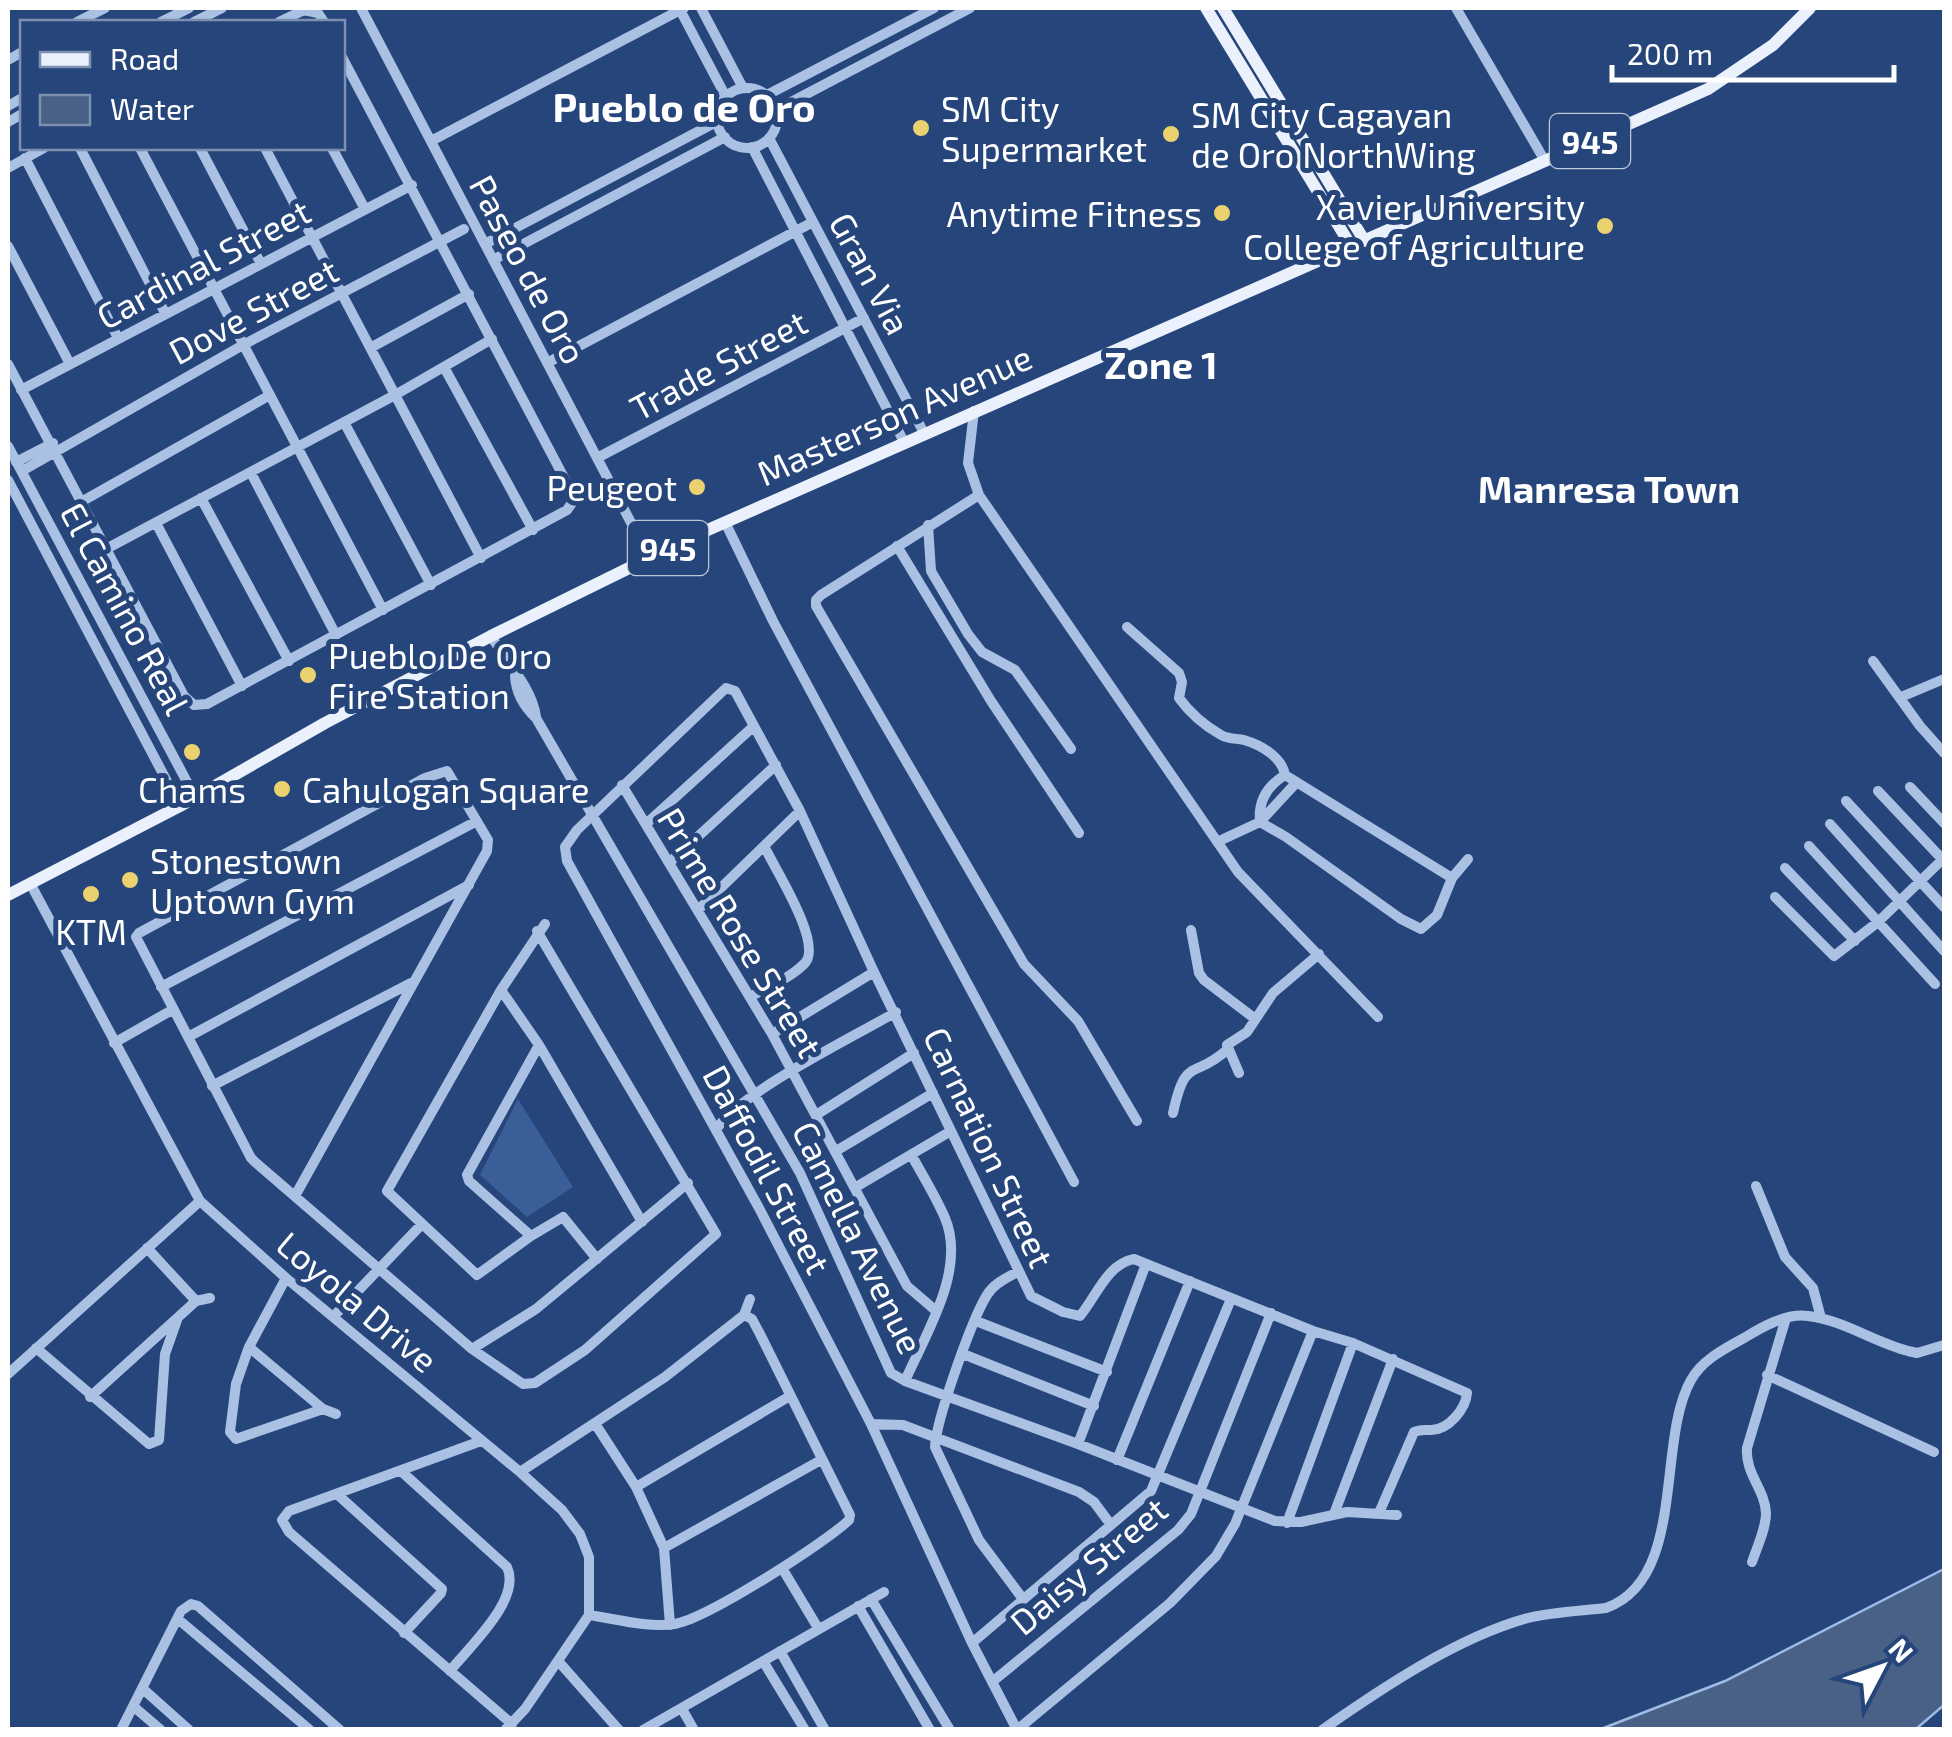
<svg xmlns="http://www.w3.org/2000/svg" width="1952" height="1737" font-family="'Exo 2',sans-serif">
<rect width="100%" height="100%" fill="#26467b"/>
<path fill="#3a5e98" d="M518,1099L573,1187L527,1217L480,1175Z"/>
<path fill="#496087" stroke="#9fbbe4" stroke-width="2.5" d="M1944,1569V1705L1916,1729H1601L1725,1681Z"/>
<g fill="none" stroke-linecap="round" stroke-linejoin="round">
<path stroke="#aac1e4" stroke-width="10" d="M361,8L649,557
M679,8L726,97
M701,8L743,88
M1456,8L1545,161
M77,22L105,8
M161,22L189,8
M194,22L222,8
M279,22L304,10L318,13L324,22
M8,60L22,52
M717 118a30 30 0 1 1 60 0a30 30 0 1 1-60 0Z
M767,95L934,8
M8,106L22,98
M776,110L970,8
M8,122L22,114
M769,138L924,433
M431,141L684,8
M752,147L904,442
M80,148L165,313
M140,148L383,610
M200,148L260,262
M265,148L481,558
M332,148L365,209
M25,158L118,338
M8,168L44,148
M485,244L718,121
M8,246L70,364
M493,260L725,137
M372,347L469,294
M547,363L813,222
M8,364L184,696L194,705L207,704L567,510L572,503L569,487L342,57
M444,367L533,530
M21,390L412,185
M974,411L968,463L979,495L1238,872L1378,1017
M344,422L431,585
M8,446L195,797
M597,458L864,318
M16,462L53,443
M22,471L243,345L464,229
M251,473L336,635
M8,480L180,806
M979,495L821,595L816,600V606L1024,964L1078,1021L1137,1121
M201,498L289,661
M81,502L270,395
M725,522L773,621L1074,1182
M156,523L242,686
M928,525L931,571L968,634L982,652L1015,670L1071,749
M897,546L991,701L1079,833
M106,549L395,395L492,339
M1127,627L1179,673L1182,682L1179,698C1190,713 1205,726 1221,735C1230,740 1237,738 1244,740C1261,745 1282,757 1285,775
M491,636C506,660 533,690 536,717
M1873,661L1920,726L1944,753
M515,676C516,693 523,706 536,718L800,1173L891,1373L905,1381L1078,1444L1275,1521L1301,1522L1347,1512L1397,1515
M1901,697L1944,679
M622,785L772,1034L907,1286L935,1310
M1910,787L1944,823
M1878,791L1944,861
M1846,801L1944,907
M1260,822C1258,802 1267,786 1285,775L1452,878
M1260,822L1295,784
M646,824L754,726
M1830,824L1944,951
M1217,842L1260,822L1286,837L1401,919L1421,929L1437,915L1452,878L1468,859
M1809,846L1935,984
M669,863L776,765
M1785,868L1855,941
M30,883L200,1201L286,1278L520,1472L562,1510L580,1534L589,1557V1615L525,1709L505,1730
M1775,897L1834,956L1878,922L1944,858
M698,910L800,811
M545,924L501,990L387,1191L477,1275L531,1236L563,1217L597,1259
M1191,930L1199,973L1204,980L1254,1018
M161,987L477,821
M501,990L539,1045L642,1222
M750,997C767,987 791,978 805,963C823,943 775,869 764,846
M772,1034L874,972
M188,1037L469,885
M114,1043L172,1010
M1239,1073L1227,1045L1247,1032L1273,993L1319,954
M212,1086L411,983
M1173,1113C1186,1054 1193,1081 1228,1049
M816,1115L914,1053
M716,1130C738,1093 854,1037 896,1012
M836,1151L933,1093
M1756,1186L1785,1257L1813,1288L1821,1318
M856,1187L951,1131
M295,1196L487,851L488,840L447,771L425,778L139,933L136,937L251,1158L255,1162L472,1349L523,1384L535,1383L585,1350L716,1234L537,931
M531,1236L469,1181L467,1175L539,1045
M147,1248L196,1301L210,1298
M1019,1271C1007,1278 994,1283 987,1295C972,1319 936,1420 935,1447L979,1540L1023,1599
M286,1278L249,1347L236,1384L230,1432L236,1439L323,1409
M333,1317L422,1224
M976,1321L1107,1372
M249,1347L323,1409L336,1414
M36,1348L149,1444L159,1440L165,1354L177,1320
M472,1349L536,1309L688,1183
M963,1354L1094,1406
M8,1374L200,1201
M1767,1375L1934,1452
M905,1381C925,1335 967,1270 945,1218C936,1197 923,1176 912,1156
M90,1397L196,1301
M871,1424L903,1425L1079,1492L1094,1502L1111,1525
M596,1425L636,1487L664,1548L670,1625
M481,1441L289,1511L282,1520L289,1532L512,1724
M1078,1444L1146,1264
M1117,1460L1190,1281
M402,1472L507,1567C522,1599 470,1646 450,1671
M520,1472L665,1377L744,1315L750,1299
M636,1487L790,1396
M338,1495L442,1589L441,1593L404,1633
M1334,1514L1393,1359
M1287,1523L1353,1343
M664,1548L821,1460
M1752,1562C1757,1547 1766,1529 1766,1513C1765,1489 1745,1474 1747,1448L1786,1318
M782,1568L818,1628
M871,1599L950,1730
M858,1606L930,1730
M589,1615C616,1619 648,1628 674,1624C705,1620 825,1543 849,1520L850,1515L760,1334L752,1319L744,1315
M179,1620L310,1730
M972,1643L1151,1491L1231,1299
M780,1651L825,1730
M763,1661L805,1730
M559,1662L619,1730
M992,1682L1178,1530L1191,1514L1271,1313
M142,1688L189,1730
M133,1706L161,1730
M682,1709L694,1730
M121,1730L181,1611L191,1604L198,1606L340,1730
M643,1730L884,1592
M1017,1730L972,1643L871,1424L759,1208L567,861L565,847L577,830L726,688L735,691L800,811L874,972L1031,1296L1063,1312L1080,1316C1096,1297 1107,1264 1134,1259L1313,1331L1353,1343L1467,1393C1466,1408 1449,1430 1431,1430C1425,1430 1420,1429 1414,1432L1379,1513
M1017,1730L1170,1603L1216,1556L1235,1524L1313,1331
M1322,1730C1382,1688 1458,1637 1528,1618C1553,1612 1580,1611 1606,1608C1687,1579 1656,1441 1691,1380C1702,1360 1724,1349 1744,1338C1762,1327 1786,1313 1808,1316C1843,1320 1874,1342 1908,1351L1917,1353L1944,1345"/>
<path stroke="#eaf0fc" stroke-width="12" d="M1206,8L1351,246
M1223,8L1364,240
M8,895L180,806L325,723L491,636L694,536L1708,89L1773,45L1810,8"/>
</g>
<g fill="#ecd170" stroke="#26467b" stroke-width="4">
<circle cx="921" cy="128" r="10"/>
<circle cx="1171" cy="134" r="10"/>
<circle cx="1222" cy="213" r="10"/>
<circle cx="1605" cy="226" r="10"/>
<circle cx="697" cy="487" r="10"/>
<circle cx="308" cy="675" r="10"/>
<circle cx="192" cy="752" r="10"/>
<circle cx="282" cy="789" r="10"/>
<circle cx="130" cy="880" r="10"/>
<circle cx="91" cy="894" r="10"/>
</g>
<g text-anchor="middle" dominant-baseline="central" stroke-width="10" stroke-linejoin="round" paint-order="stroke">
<g fill="#26467b" stroke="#bec8d7" stroke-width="2.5">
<rect x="1550" y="114" width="80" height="54" rx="8"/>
<rect x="628" y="521" width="80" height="54" rx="8"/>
</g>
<g font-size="32" font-weight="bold" fill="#fff">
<text x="1590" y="141">945</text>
<text x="668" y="548">945</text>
</g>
<g font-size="35" fill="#fff" stroke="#26467b" text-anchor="start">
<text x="941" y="108">SM City<tspan x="941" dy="40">Supermarket</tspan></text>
<text x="1191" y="114">SM City Cagayan<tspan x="1191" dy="40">de Oro NorthWing</tspan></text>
<text x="1585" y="206" text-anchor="end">Xavier University<tspan x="1585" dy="40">College of Agriculture</tspan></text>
<text x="1202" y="213" text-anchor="end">Anytime Fitness</text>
<text x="677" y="487" text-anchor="end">Peugeot</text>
<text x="328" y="655">Pueblo De Oro<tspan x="328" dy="40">Fire Station</tspan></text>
<text x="192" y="789" text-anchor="middle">Chams</text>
<text x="302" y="789">Cahulogan Square</text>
<text x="150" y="860">Stonestown<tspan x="150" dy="40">Uptown Gym</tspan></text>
<text x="91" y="931" text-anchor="middle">KTM</text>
</g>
<g font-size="35" fill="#fff" stroke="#26467b">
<text transform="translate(203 263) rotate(-28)">Cardinal Street</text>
<text transform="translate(529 269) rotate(62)">Paseo de Oro</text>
<text transform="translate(871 273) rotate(62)">Gran Via</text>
<text transform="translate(253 310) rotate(-28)">Dove Street</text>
<text transform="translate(718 364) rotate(-28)">Trade Street</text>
<text transform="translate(894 414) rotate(-24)">Masterson Avenue</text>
<text transform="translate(126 608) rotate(62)">El Camino Real</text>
<text transform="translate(741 932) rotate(59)">Prime Rose Street</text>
<text transform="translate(990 1147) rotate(65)">Carnation Street</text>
<text transform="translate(768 1169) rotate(62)">Daffodil Street</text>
<text transform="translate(859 1237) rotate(64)">Camella Avenue</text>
<text transform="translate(358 1301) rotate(40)">Loyola Drive</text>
<text transform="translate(1088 1565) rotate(-40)">Daisy Street</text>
</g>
<g font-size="38" font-weight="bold" fill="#fff" stroke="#26467b">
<text x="1161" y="364">Zone 1</text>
<text x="1609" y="488">Manresa Town</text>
</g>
<g font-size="40" font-weight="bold" fill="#fff" stroke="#26467b">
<text x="684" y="106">Pueblo de Oro</text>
</g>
</g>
<rect width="1952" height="1737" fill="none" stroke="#ffffff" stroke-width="20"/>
<rect x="20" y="20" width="325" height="130" fill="#26467b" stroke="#7d90b0" stroke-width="2.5"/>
<rect x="40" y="52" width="50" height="15" fill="#eaf0fc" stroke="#7d90b0" stroke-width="2.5"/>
<text x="110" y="70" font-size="30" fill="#ffffff">Road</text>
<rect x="40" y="95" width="50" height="30" fill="#496087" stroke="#7d90b0" stroke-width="2.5"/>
<text x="110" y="120" font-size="30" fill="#ffffff">Water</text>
<g transform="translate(1882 1667) rotate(49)" stroke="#26467b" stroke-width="8" paint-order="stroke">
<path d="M0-8L18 38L0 25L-18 38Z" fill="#ffffff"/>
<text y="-15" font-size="28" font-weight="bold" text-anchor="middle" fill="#ffffff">N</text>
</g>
<path d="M1612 65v15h282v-15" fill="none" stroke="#ffffff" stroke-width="5"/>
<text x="1627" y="65" font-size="30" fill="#ffffff" stroke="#26467b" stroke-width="8" paint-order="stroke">200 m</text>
</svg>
